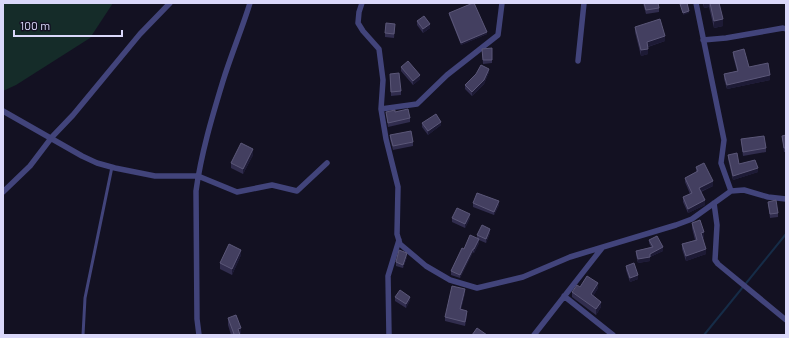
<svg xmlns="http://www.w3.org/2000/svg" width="789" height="338" font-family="Barlow,sans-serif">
<rect width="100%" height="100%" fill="#131122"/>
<path fill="#152c29" d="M3,3H113L90,38L16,85L3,91Z"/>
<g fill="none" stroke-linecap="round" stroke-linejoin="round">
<path stroke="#162c47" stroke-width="2" d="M704,335L786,234"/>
<path stroke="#42447b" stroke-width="3" d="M83,335L85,298L112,167"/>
<path stroke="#42447b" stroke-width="5.5" d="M362,3L359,12L358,23L363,31L379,49L383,80L381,109L386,139L398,187L397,234L400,244L426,266L450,280L477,288L523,277L570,257L676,225L692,219L731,191L744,190L768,197L786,199
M696,3L724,140L721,163L731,191
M703,40L726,38L783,28L786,29
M578,61L584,3
M381,109L417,104L447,75L498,35L502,3
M3,111L82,156L97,163L115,168L155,176H198L237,192L272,185L297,191L327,163
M3,192L30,166L52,137L73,115L140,34L170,3
M714,203L717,225L715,260L718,264L786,320
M564,296L613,335
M199,335L197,319L196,191C201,154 212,117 223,81C231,55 242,29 250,3
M389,335L388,276L399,240
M534,335L602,248"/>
</g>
<path fill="#312d4e" d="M643,3H658L659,8V12L646,14Z
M703,3H720V5H719L723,26L714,28L709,7L704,8Z
M449,13L487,34L461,45L449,15Z
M417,21L430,28L423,33L417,25Z
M395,27L394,38L385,37V33Z
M635,27L665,41L648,47V54L641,56L635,32Z
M492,48V63L483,64L482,49Z
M733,52L749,67L770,80L727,89L724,79V74L737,71L733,56Z
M401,67L420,79L413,85L401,71Z
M489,72L484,84L472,96L465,89V85Z
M390,77L401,91V95L391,96Z
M386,112H395L410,118V122L388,127Z
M422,123L441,125L428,135L422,127Z
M390,135L413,142V146L393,150L390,139Z
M786,135V152H784L782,136Z
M741,139L766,148V152L743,156Z
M253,155L243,174L231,168V163Z
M728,155L739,164L758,172L733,180L728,159Z
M696,167L713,186L701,192L705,205L688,213L683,202V197L690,194L685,182V178L696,172Z
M768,202L778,213V217L770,218Z
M473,203L499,205L494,215L473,207Z
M452,218H470L465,228L452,222Z
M692,223L704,238H703L706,254L686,261L682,249V244L695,240L692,228Z
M490,233L486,243L479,240V243L474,253L473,252L460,278L451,275V271L464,249L477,238V235Z
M649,240L663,251L650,257V261L638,263L636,255V251L651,247L649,243Z
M241,255L232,275L220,269V263Z
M407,257L403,268L396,266V262Z
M626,266L638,279L630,282L626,270Z
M580,287L598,288L593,296L601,307L596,315L572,297V292Z
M465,293L461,309L467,315L465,326L445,321V317Z
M395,297L410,300L406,308L395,301Z
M228,318L241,335H231L228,325Z"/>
<path fill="#1d1a35" d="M704,3H709V7L704,8Z
M689,11V13L683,15V13Z
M723,19V26L714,28V21Z
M430,24V28L423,33V29Z
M487,32V34L461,45V43Z
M665,36V41L647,47V42Z
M648,49V54L641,56V50Z
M489,69V72L484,84L472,96V92Z
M420,75V79L413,85V81Z
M770,75V80L727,89V85Z
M441,122V125L428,135V131Z
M253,149V155L243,174V169Z
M758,168V172L733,180V176Z
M713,181V186L699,192V188Z
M705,200V205L688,213V209Z
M499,201V205L494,215V212Z
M470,214V218L465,228V224Z
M490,229V233L486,243V239Z
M704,232V238H701V233Z
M479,239V243L474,253V249Z
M663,247V251L650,257V261L638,263V259Z
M473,249V252L460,278V275Z
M706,249V254L686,261V256Z
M241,250V255L232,275V269Z
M407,253V257L403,268V265Z
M638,275V279L630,282V278Z
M598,283V288L591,300V294Z
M465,289V293L460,313V309Z
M410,297V300L406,308V304Z
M601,302V307L596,315V309Z
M467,311V315L465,326V322Z
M241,328V335H238V329Z"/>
<path fill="#433f60" stroke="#5b5778" d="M473,3H474L487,32L461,43L449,13Z
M644,3H658L659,8L646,10Z
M687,3L689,11L683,13L680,4Z
M710,3H719L723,19L714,21Z
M424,16L430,24L423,29L417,21Z
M660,19L665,36L647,42L648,49L641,50L635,27Z
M386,23L395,24L394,34L385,33Z
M492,48V60H483L482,49Z
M744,49L749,67L768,63L770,75L727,85L724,74L738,71L733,52Z
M408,61L420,75L413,81L401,67Z
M481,65L489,69L484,80L472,92L465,85L476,74Z
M399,73L401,91L391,92L390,74Z
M408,109L410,118L388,123L386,112L395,110V112Z
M436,114L441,122L428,131L422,123Z
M411,131L413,142L393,146L390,135Z
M786,135V148H784L782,136Z
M764,136L766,148L743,152L741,139Z
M241,143L253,149L243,169L231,163Z
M737,153L739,164L755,160L758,168L733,176L728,155Z
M704,163L713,181L699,188L705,200L688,209L683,197L692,193L685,178L698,171L696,167Z
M477,193L499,201L494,212L473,203Z
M776,200L778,213L770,214L768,202Z
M457,208L470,214L465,224L452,218Z
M700,220L704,232L701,233L706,249L686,256L682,244L697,240L692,223Z
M482,225L490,229L486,239L477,235Z
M470,235L479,239L474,249H473L460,275L451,271L462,248L464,249Z
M657,236L663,247L650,254V257L638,259L636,251L653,247L649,240Z
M229,244L241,250L232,269L220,263Z
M399,250L407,253L403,265L396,262Z
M634,263L638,275L630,278L626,266Z
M587,276L598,283L591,294L601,302L596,309L572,292L577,285L580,287Z
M452,286L465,289L460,309L467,311L465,322L445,317Z
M400,290L410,297L406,304L395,297Z
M236,315L241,328L238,329L240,335H231L234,334L228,318Z
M477,328L487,335H472Z"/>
<rect width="789" height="338" fill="none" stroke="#dad8fa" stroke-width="8"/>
<path d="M14 30v6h108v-6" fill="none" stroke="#dad8fa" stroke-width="2"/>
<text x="20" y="30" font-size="12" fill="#dad8fa" stroke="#131122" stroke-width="3" paint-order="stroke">100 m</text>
</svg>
